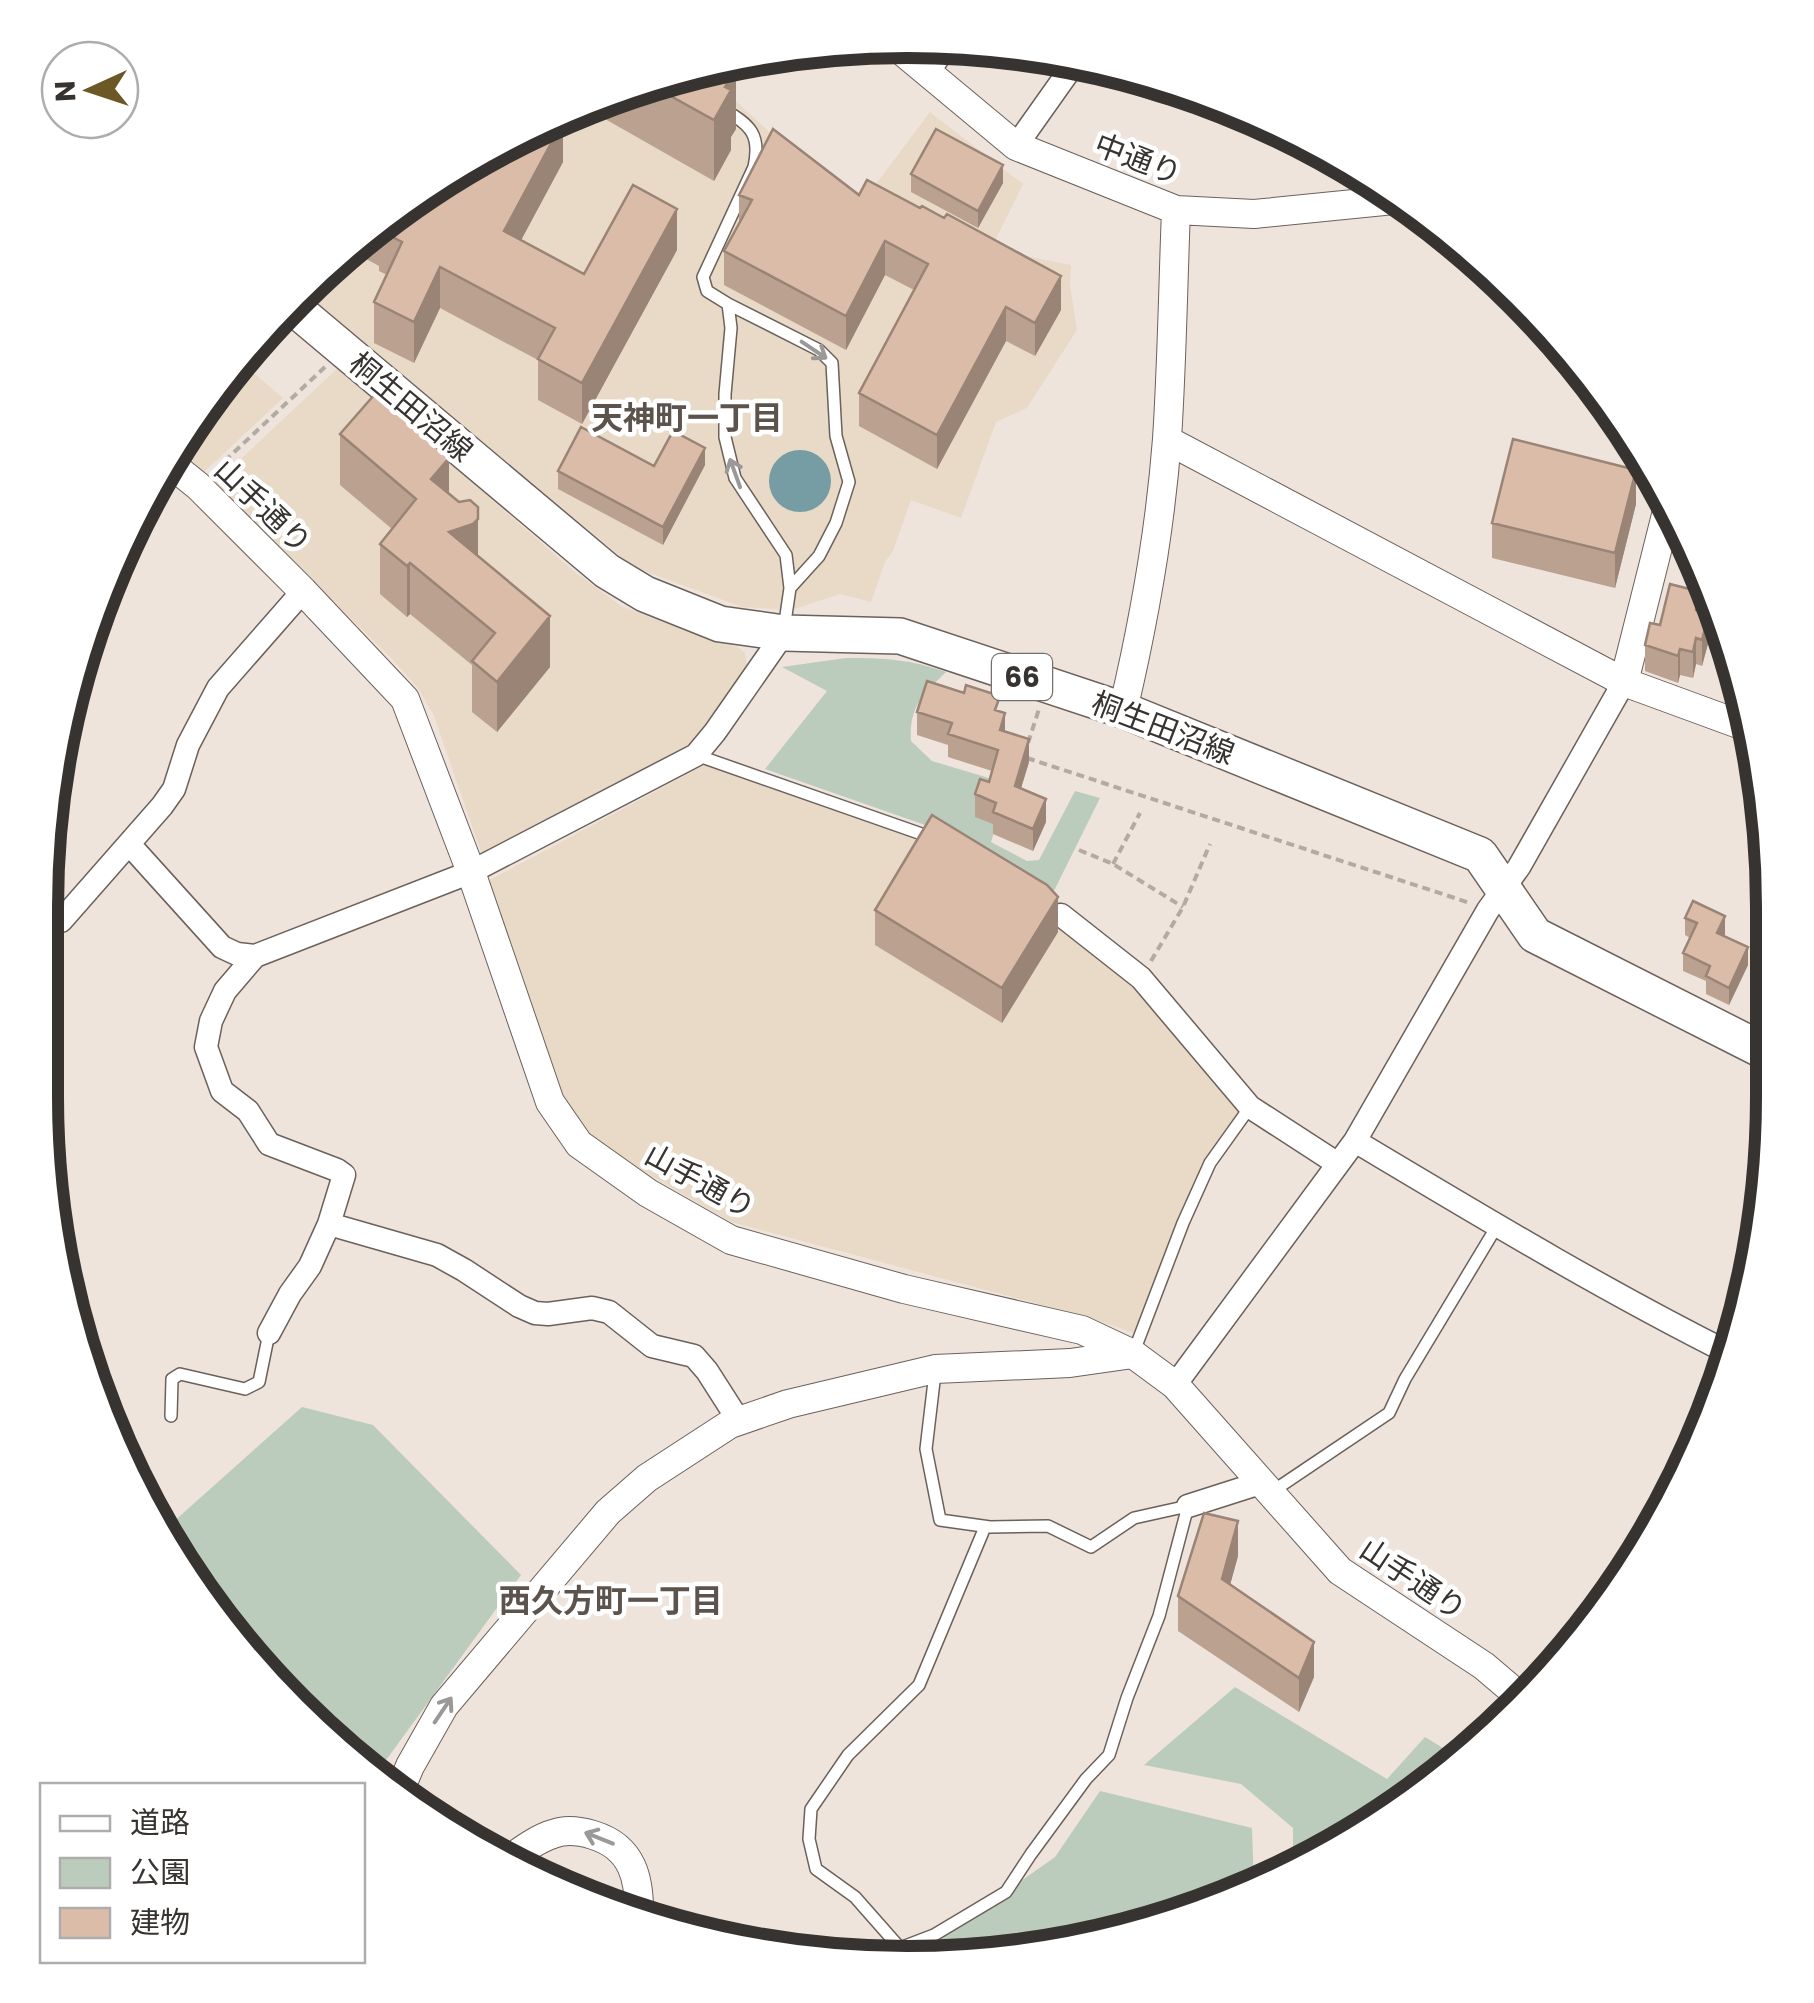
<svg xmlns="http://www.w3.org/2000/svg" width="1814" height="2003" font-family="Poppins,'Noto Sans JP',sans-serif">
<rect width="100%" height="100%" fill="#efe4dc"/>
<path fill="#e8dac7" d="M700,68L790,151L839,183L867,196L930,112L1023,184L991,249L1071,265L1070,285L1077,330L1027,408L996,422L961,518L911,500L893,551L885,562L871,602L840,594L791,610L742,607L633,567L300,289L425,186L575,106Z
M239,360L283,398L203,473L174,448L186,425Z
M339,367L575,572L621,606L703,637L738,647L745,653L747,666L690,744L483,858L434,716L418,688L394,661L214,484Z
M705,765L921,840L1062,926L1135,986L1236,1104L1238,1113L1205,1160L1137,1334L1091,1318L731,1222L587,1139L561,1099L484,883Z"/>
<path fill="#bcccbc" d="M846,658C885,658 909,659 946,672C922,695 909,707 911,741L932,761L1009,784L991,842L1027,861L1039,860L1075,791L1100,798L1050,899L928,826L765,769L827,691L782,667Z
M302,1407L373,1425L521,1575L373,1778L220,1624L162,1532Z
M1235,1687L1387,1779L1425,1737L1461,1759L1434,1784L1293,1866V1828L1241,1784L1144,1765Z
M1100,1791L1252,1828L1254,1888L1239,1897L1077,1946L905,1963L1055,1857Z"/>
<path fill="#769da4" d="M769 481a31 31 0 1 1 62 0a31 31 0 1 1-62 0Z"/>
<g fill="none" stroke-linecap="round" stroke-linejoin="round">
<g stroke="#6b615b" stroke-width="14">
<path id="service" d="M723,109C751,125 761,135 754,167L703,277L707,291L728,304L731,328L725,394V437L735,478L786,555L790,588L784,629
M728,304L819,350L832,363L836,436L849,482L836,523L819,556L790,588
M1737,721L1746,701
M696,755L933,838
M1133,1354L1183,1223L1210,1163L1250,1107
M935,1373L926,1449L940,1520L990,1527L1048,1526L1091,1547L1134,1518L1188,1506L1159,1616L1127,1698L1109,1755L1086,1779L1031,1854L1006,1892L934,1935L900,1948L855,1897L816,1869L809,1839L811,1809L848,1755L919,1685L985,1527
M171,1416L172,1379L180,1374L245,1389L259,1382L269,1333
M1273,1491L1389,1413L1405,1379L1497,1226"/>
</g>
<g stroke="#6b615b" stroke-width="25">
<path id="minor" d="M1100,64C1136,87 1179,96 1221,104L1222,101
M928,73L947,44
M1016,146L1079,57
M129,844L222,947L237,954L255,956L471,872L696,755L715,732L784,633
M1061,915L1141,978L1250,1107L1338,1164
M48,923L61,921L162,806L174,789L188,745L218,688L303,591
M255,956L225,991L211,1021L206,1047L222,1091L248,1111L269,1144L337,1170L344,1175L329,1224L310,1266L290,1294L269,1333
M1355,1141C1479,1215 1603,1290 1733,1355
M329,1224L437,1255L464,1270L519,1306L535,1313L548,1314L592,1308L609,1312L652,1346L694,1356L707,1371L739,1421
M1175,1385L1355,1141L1488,910L1519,867L1624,682
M1188,1506L1260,1483"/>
</g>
<g stroke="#6b615b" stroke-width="30">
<path id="tertiary" d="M891,42L1016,146L1176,210L1254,214L1404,199
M1167,440L1624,682L1755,730
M167,461L198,486L303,591L405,699L471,872L550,1102L579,1144L648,1193L731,1240L904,1289L1082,1330L1133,1354L1175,1385L1340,1571L1484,1666L1524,1700
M1624,682L1669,503
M1123,710C1144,621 1160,531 1167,439C1172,363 1173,286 1176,210
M398,1795L410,1766L444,1706L608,1512L647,1478L730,1424L788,1404L935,1369L1070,1363L1133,1354
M505,1862C520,1852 536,1839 553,1834C566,1829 580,1831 593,1835C633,1847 640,1879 639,1917"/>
</g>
<g stroke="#6b615b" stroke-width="38">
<path id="primary" d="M287,302L607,571L645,594L720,624L784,633L900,636L1123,710L1480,855L1535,935L1770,1054"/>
</g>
<path stroke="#b3aaa4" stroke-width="4" stroke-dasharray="8 5" stroke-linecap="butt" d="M215,470L325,367
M1028,743L1039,709
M1027,758L1470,903
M1079,850L1113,864L1183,907
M1113,864L1140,813
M1151,961L1183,907L1210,844"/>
<use href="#service" stroke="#fff" stroke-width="11"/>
<use href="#minor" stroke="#fff" stroke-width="22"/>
<use href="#tertiary" stroke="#fff" stroke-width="28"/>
<use href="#primary" stroke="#fff" stroke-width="35"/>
</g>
<path fill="#bba290" d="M725,60L736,129L731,137V150L714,181L598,115V108L588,102Z
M563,162L521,240L584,274L677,250L582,424L538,400V360L440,308L414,363L374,343V302L387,275L379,271V266L348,249L425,186Z
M911,174L1003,183L978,228L911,192Z
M739,195H859L1061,310L1035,356L1006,341L937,469L859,426V393L914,290L885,275L846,350L724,285V251L739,223Z
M340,434L449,494L478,557L550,667L497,732L472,712V665L410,614L407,617L380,594V544L392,529L340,485Z
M705,465L663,545L558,489V471Z
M1636,504L1615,588L1492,558V523Z
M1701,612L1709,640L1702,666L1696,664L1693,678L1680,675L1678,683L1645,671V645L1660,625Z
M1000,711L1005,732L1029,762L1021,788L1046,822L1033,851L993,834V824L975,817V794L989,782L992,771L948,757V745L917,735V712Z
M875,910L1058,932L1002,1023L875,945Z
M1685,918L1725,934L1724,936L1748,965L1729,1005L1706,994V981L1683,971V953L1690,938L1685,935Z
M1238,1556L1230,1585L1314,1677L1299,1712L1178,1631V1596Z"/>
<path fill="#998476" d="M736,68V129L731,137V150L714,181V120L725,87Z
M563,121V162L504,272V231Z
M1003,165V183L978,228V211Z
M677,209V250L582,424V383Z
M885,241V275L846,350V316Z
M440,267V308L414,363V322Z
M1061,276V310L1035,356V323Z
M1006,307V341L937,469V435Z
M705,448V465L663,545V527Z
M449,458V508L431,479Z
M1636,470V504L1615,588V553Z
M478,507V558L449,532Z
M410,563V614L407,617V566Z
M1709,614V640L1702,666V640Z
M550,616V667L497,732V682Z
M1696,638V664L1693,678V652Z
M1680,649V675L1678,683V656Z
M1005,713V735L1000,730Z
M1029,739V762L1015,808V786Z
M1046,799V822L1033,851V829Z
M1058,897V932L1002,1023V988Z
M1725,916V934L1717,950V933Z
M1748,947V965L1729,1005V988Z
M1238,1521V1556L1222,1614V1579Z
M1314,1642V1677L1299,1712V1678Z"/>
<path fill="#dabca8" stroke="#998476" stroke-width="2.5" d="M725,60L736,68L725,87L731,90L714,120L649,84Z
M555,117L563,121L504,231L584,274L633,185L677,209L582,383L538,359L555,328L440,267L414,322L374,302L402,242L379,230L381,226L378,225L425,186Z
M773,129L859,195L867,180L920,208L922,206L944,218L947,214L1061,276L1035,323L1006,307L937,435L859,393L928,264L885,241L846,316L724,251L752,200L739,195Z
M936,129L1003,165L978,211L911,174Z
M375,394L449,458L431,479L459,502L470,500L478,507V519L473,524L449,532L550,616L497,682L472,661L495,633L410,563L407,566L380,544L416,499L340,434Z
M581,427L654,466L673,431L705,448L663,527L558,471Z
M1513,439L1636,470L1615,553L1492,523Z
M1670,584L1701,592L1696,610L1709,614L1702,640L1696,638L1693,652L1680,649L1678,656L1645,645L1650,623L1660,625Z
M927,681L964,693L966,685L1000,696L995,710L1005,713L1000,730L1029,739L1015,786L1046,799L1033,829L993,812L996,803L975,794L980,779L989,782L998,750L948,734L952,723L917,712Z
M932,815L1047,885L1058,897L1002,988L875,910Z
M1693,901L1725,916L1717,933L1748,947L1729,988L1706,976L1710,966L1683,953L1697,923L1685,918Z
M1204,1513L1238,1521L1222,1579L1314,1642L1299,1678L1178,1596Z"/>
<defs><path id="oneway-shaft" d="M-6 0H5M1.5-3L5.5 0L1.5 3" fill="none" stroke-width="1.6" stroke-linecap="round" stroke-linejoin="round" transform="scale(2.5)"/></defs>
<g stroke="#9b9998">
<use href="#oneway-shaft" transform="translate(814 350) rotate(34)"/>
<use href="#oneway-shaft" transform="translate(735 473) rotate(-110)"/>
<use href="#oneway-shaft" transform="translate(443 1710) rotate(-56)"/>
<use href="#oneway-shaft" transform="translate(599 1838) rotate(-158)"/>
</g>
<g text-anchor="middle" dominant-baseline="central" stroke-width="9" stroke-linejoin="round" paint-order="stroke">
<rect fill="#fff" stroke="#73706e" stroke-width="2.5" x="992" y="654" width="60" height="46" rx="8"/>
<g font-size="28" font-weight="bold" fill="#373330">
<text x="1022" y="677">66</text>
</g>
<g font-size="30" fill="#373330" stroke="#fff">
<text transform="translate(1138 159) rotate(21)">中通り</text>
<text transform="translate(411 407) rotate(40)">桐生田沼線</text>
<text transform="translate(263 506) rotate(44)">山手通り</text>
<text transform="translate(1163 728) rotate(21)">桐生田沼線</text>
<text transform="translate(700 1181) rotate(29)">山手通り</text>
<text transform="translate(1413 1579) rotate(34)">山手通り</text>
</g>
<g font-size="32" font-weight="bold" fill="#5d534d" stroke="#fff">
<text x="687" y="417">天神町一丁目</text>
<text x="611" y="1600">西久方町一丁目</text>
</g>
</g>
<path d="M0 0H1814V2003H0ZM907 58H907A849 849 0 0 1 1756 907V1097A849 849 0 0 1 907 1946H907A849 849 0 0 1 58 1097V907A849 849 0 0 1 907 58Z" fill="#fff" fill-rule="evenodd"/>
<path fill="none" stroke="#373330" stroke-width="12" d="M907 58H907A849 849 0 0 1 1756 907V1097A849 849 0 0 1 907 1946H907A849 849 0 0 1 58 1097V907A849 849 0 0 1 907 58Z"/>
<rect x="40" y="1783" width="325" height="180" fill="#ffffff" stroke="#afadac" stroke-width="2.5"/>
<rect x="60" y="1816" width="50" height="15" fill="#ffffff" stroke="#afadac" stroke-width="2.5"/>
<text x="130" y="1833" font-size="30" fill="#373330">道路</text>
<rect x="60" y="1858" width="50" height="30" fill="#bcccbc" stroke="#afadac" stroke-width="2.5"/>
<text x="130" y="1883" font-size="30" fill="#373330">公園</text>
<rect x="60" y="1908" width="50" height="30" fill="#dabca8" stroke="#afadac" stroke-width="2.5"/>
<text x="130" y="1933" font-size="30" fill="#373330">建物</text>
<g transform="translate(90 90) rotate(267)"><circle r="48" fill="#ffffff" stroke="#afadac" stroke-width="2.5"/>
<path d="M0-8L18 38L0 25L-18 38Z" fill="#6b5826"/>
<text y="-15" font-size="28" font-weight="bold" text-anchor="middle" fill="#373330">N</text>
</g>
</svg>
